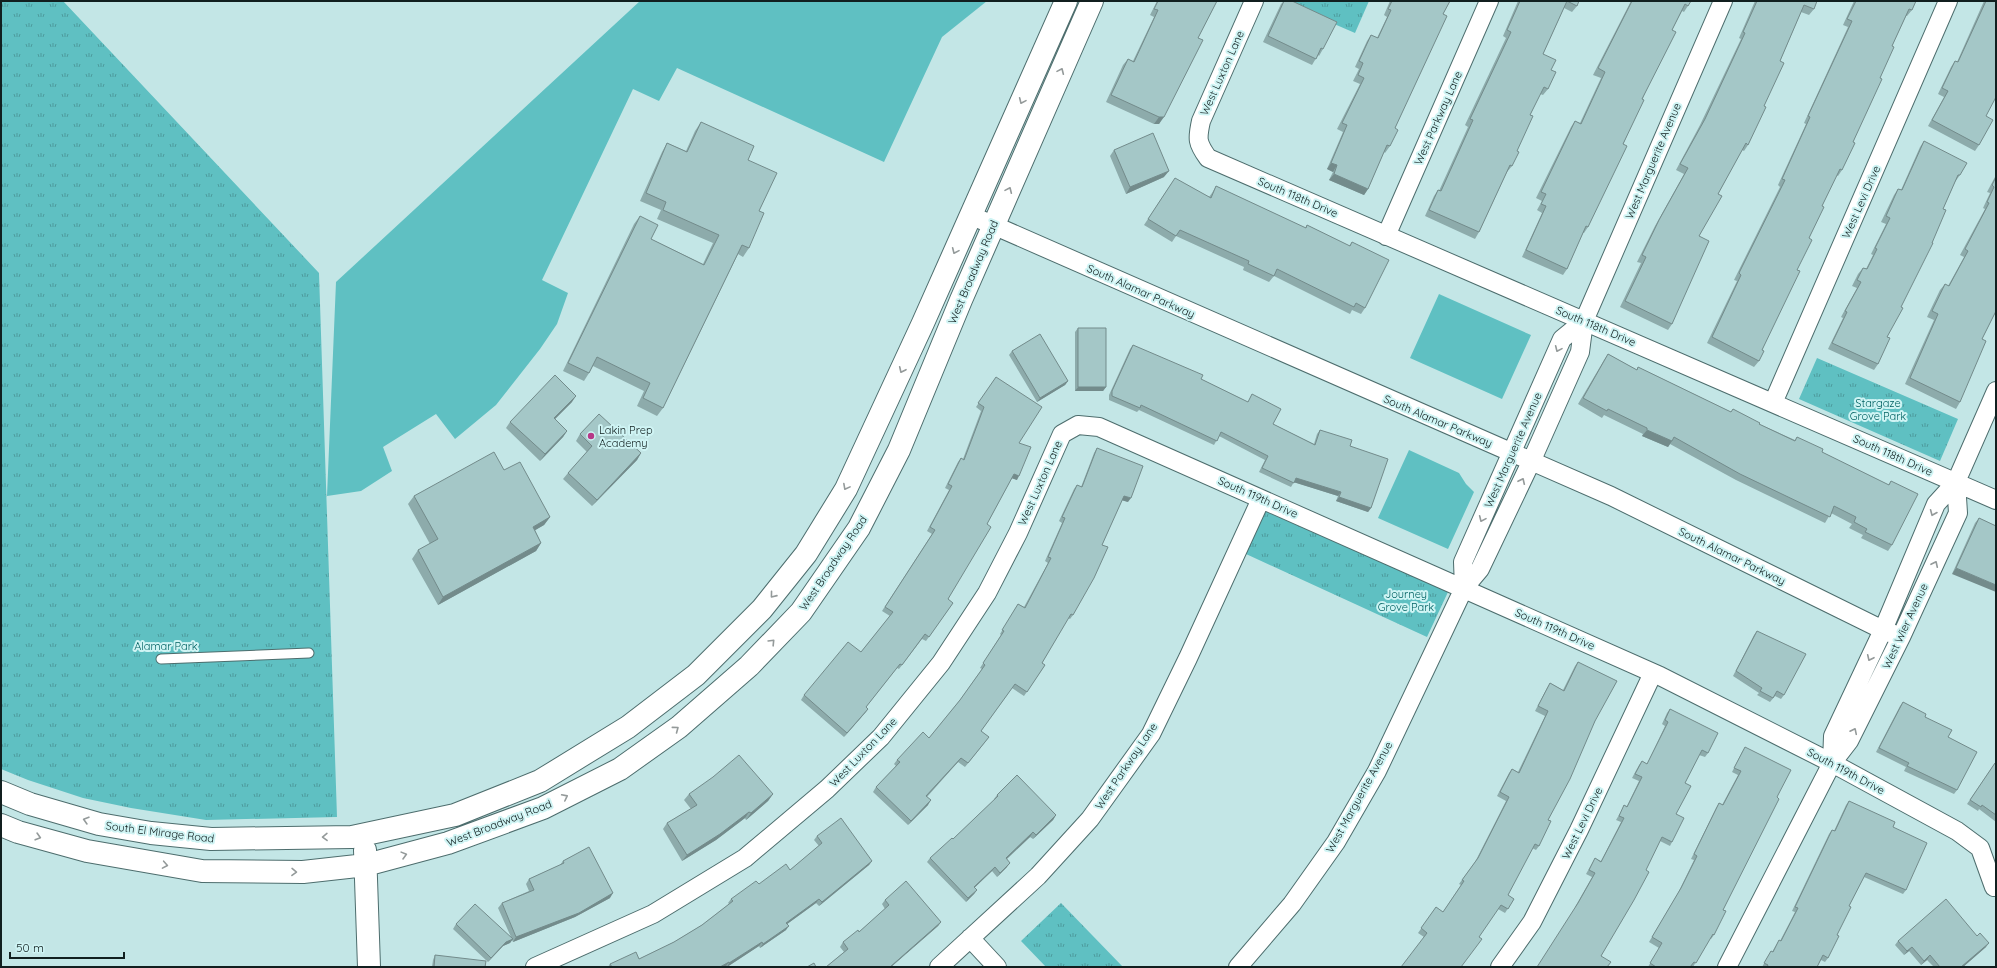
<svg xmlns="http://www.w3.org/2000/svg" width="1997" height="968" font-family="Quicksand,sans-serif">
<defs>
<pattern id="park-tufts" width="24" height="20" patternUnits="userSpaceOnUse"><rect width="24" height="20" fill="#5fc0c2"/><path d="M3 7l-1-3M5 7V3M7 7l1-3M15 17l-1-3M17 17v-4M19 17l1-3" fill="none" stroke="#4d9b9d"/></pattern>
</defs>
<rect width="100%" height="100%" fill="#c3e6e6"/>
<path fill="#5fc0c2" d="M640,1H987L942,37L884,162L677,68L659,101L633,89L542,280L568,293L557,324L540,349L496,405L455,439L436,414L383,447L392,471L361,491L327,496L336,282Z
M1439,294L1531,335L1502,399L1410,358Z
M1409,450L1459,473L1466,484L1474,492L1448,549L1378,518Z"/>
<path fill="url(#park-tufts)" d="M1,1H63L319,273L337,817L206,820L131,808L83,798L28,780L1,769Z
M1281,1H1369L1355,33Z
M1817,358L1958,419L1940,461L1799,399Z
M1265,511L1448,592L1427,637L1246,554Z
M1061,903L1123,967H1046L1021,941Z"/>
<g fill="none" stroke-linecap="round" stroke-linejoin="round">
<g stroke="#4d6d6d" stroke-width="11">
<path id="service" d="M161,659L309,653"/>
</g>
<g stroke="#4d6d6d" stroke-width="20">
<path id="minor" d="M1254,1L1201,121C1197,139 1197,143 1208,158L1996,500
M970,215L1611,496L1883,630L1901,637
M1386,236L1489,1
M1773,403L1948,1
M1464,588L1463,562L1562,339L1584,321
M1832,763L1833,736L1883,630L1936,504L1956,482L1996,391
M970,938L997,967
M535,967L653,914L745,858L827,789L881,737L941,663L987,593L1018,533L1062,434L1078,425L1099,427L1660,676L1832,763L1957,831L1980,848L1994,887
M939,967L1038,876L1090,819L1151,734L1188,658L1261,499
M1238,967L1292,904L1336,842L1377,771L1464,588L1480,569L1531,462L1580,352L1584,321L1723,1
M1500,967L1532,922L1579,830L1653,673
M1727,967L1832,763L1849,741L1901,637L1958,513L1956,482"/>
</g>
<g stroke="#4d6d6d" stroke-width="24">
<path id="secondary" d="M1,792L30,804L99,824L151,833L211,839L352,837L455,815L540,781L628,727L696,675L762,609L806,554L846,489L923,323L1066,1
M1,825L18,832L87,851L202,871L303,872L366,865L448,843L543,808L620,769L679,727L749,666L801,612L859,528L899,450L961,300L1092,1
M365,850L369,967"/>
</g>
<use href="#service" stroke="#fff" stroke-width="9"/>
<use href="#minor" stroke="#fff" stroke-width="18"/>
<use href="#secondary" stroke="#fff" stroke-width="22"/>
</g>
<path fill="#8dabab" d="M1157,1H1217L1198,38L1159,124H1154L1106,102L1123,65L1128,59L1133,61L1154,17L1150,15Z
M1284,1H1292L1323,49L1319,56L1318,55L1312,65L1263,42L1281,4Z
M1390,1H1450L1443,14L1395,128L1390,146L1385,153L1384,152L1368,189L1364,195L1329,180L1333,172L1327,169L1343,132L1337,129L1360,84L1353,81L1359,69L1355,67L1367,41L1371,35L1377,38L1387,17L1384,15Z
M1518,1H1579L1577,6L1572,12L1564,8L1543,54L1551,70L1548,89L1543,95L1540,94L1530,115L1517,151L1512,166L1507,172L1479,232L1475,239L1425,216L1434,196L1438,190L1439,191L1468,127L1465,125L1506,38L1503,36Z
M1631,1H1691L1684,12L1682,11L1672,30L1588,227L1584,233H1583L1567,269L1563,275L1522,257L1542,213L1537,210L1542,201L1536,198L1571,127L1575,121L1580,123L1601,78L1593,75Z
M1755,1H1817L1814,9L1809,15L1801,12L1780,61L1764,106L1748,145L1744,151L1742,150L1718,194L1699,236L1672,324L1668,330L1620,307L1641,263L1637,262L1655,226L1684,174L1676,170L1700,125L1741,39L1739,38Z
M1854,1H1916L1912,10L1907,16H1906L1892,46L1880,78L1853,142L1842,170L1838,176L1836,175L1822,206L1809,238L1797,270L1762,350L1759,361L1754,367L1707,343L1737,281L1734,280L1780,187L1778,185L1806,124L1804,123L1848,27L1843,25Z
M1984,1H1996L1986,116L1979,145L1975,151L1928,126L1944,97L1938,94L1951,67L1955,61L1957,62Z
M701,122L748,160L759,211L749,248L743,257L738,254L663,408L657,416L637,406L644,391L593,366L589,373L584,381L563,371L634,224L640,216L651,239L703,264L713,243L657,219L661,210L640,201L662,152L667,143L686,151L695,131Z
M1924,141L1960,175L1955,182L1943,209L1901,307L1887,337L1878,364L1874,370L1828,349L1843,318L1841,317L1857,288L1852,286L1858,274L1863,268L1866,269L1873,255L1871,254L1886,224L1881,222L1894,195L1898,189L1901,190L1920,147Z
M1114,150L1164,177L1126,194L1110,156Z
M1996,175V311L1982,339L1960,402L1956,409L1905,384L1934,320L1927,317L1940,290L1945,284L1948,286L1964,257L1960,255L1985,209L1983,208L1990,193L1987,192Z
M1171,184L1209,197L1212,193L1216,186L1305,228L1307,225L1349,246L1352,242L1365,308L1361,314L1352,310L1350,314L1274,276L1269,282L1243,270L1244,267L1176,236L1172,242L1144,225Z
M1078,328L1106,387L1103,391H1075V332Z
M1133,345L1201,379L1248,402L1252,394L1273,424L1314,444L1317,434L1320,430L1350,446L1371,508L1368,512L1336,501L1338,496L1294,482L1291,487L1259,472L1265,460L1219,436L1214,445L1139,410L1137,412L1109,400V395L1130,349Z
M1012,351L1068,381L1065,385L1037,402L1009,355Z
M1608,354L1637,370L1638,367L1731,412L1733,409L1759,424L1795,440L1797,437L1822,452L1888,485L1891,481L1892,545L1888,551L1861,538L1863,535L1849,528L1852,524L1831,513L1825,523L1736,480L1670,444L1668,447L1642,436L1643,434L1604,415L1602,418L1578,404L1604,360Z
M996,377L1019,443L1017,480L1012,478L987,524L948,599L953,603L926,641L922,639L899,669L897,668L866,707L868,709L865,713L844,737L801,700L804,695L861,652L890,616L882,611L932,534L927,531L949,490L945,488L958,462L961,458L963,459L981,411L976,407Z
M572,402L555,419L567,431L563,437L540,461L506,428L510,422Z
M580,434L641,453L637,460L592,506L563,479L568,473L587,452L576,441Z
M1097,448L1128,502L1122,500L1102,545L1073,615L1070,619L1068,618L1042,663L1045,665L1024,696L1012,688L981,731L989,737L986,741L965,767L958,762L927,797L928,805L908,825L873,792L876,787L896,766L894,764L897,760L929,738L960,700L982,669L980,668L1001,635L1000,634L1018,604L1024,607L1048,563L1045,561L1062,523L1059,521L1074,489L1077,485L1081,487L1094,453Z
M504,470L550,517L544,525L535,530L541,543L536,551L438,605L412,559L418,550L430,544L408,504L414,496Z
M1979,518L1996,526L1952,574L1975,523Z
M1757,631L1784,695L1781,699L1775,696L1770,702L1757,695L1759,693L1733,676L1754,635Z
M1578,662L1595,721L1548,820L1539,846L1536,850L1532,848L1508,895L1514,899L1505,913L1498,909L1424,937L1418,933L1436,907L1443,912L1461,885L1459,884L1475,862L1506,801L1497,796L1509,773L1512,769L1518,772L1545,716L1535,711L1547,688L1550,683L1563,690L1575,666Z
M1903,702L1925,717L1948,737L1957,790L1954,794L1904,771L1906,767L1876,752L1900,706Z
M1670,709L1708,753L1705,757L1699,755L1685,783L1676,814L1672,842L1670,846L1660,841L1601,956L1607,967L1575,907L1592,877L1586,874L1595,858L1601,861L1621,822L1616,820L1622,810L1624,805L1627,806L1639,781L1632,778L1639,765L1642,761L1647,764L1665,726L1662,724L1667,713Z
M1745,747L1777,797L1723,910L1714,935L1711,939L1710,938L1693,967L1691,966L1690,967H1648L1659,948L1649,942L1678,893L1694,860L1691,859L1716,808L1719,803L1722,805L1738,775L1732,772L1742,752Z
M1995,763L1996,764V822L1979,809L1978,811L1967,804Z
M689,794H773L768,801L746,820L745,818L716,840L682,861L663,829L667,823L691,809L684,800Z
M997,795L1056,815L1053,820L1033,839L1030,837L1007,859V867L997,877L992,871L974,888L977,890L974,894L966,902L927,862L930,858L953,839L994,800V799Z
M1849,801L1893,827L1906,890L1903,894L1864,877L1849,906L1837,935L1828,958L1825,962L1821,960L1817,967H1762L1771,951L1772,952L1779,940L1780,941L1795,912L1792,911L1829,834L1832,830L1834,831L1846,805Z
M817,836L872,861L869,865L819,906L816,903L787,924L786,930L760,948L759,946L727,967L726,966L724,967H608L610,964L639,959L674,942L702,925L729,904L728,903L731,899L759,884L790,870L819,846L814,840Z
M563,861L610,898L575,917L513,942L512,940L510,943L503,946L488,962L453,929L456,924L511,937L498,908L502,903L529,891L526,884L529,879L560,865Z
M885,900L941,922L938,926L891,967H826L844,952L840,947L843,942L859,932L885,909L882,904Z
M1898,941L1986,947L1963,967H1934L1927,960L1921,965L1909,951L1904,955L1895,945Z
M435,955L485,967H432L433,960Z"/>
<path fill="#738b8b" d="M1159,117H1164L1159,124H1154Z
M1331,163L1337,165L1333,172L1327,169Z
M1169,171L1164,177L1126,194L1130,187Z
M1334,174L1368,189L1364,195L1329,180Z
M1068,381L1065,385L1037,402L1040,398Z
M1078,387H1106L1103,391H1075Z
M576,396L572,402L550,424L554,418Z
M1647,430L1672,441L1668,447L1642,436Z
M567,431L563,437L540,461L545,454Z
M641,453L637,460L592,506L597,500Z
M1014,474L1019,476L1017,480L1011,478Z
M1296,478L1341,492L1338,496L1293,482Z
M1124,496L1131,498L1128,502L1121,500Z
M1339,497L1371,508L1368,512L1336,501Z
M550,517L544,525L527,535L533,527Z
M541,543L536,551L438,605L443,597Z
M1956,568L1996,585V592L1952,574Z
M868,709L865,713L844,737L847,733Z
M961,758L958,762L923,800L926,796Z
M773,794L768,801L746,820L751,813Z
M931,800L928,805L908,825L911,821Z
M749,812L745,818L716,840L682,861L687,855Z
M1056,815L1053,820L1033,839L1036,835Z
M1033,832L1030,837L1003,862L1006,858Z
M872,861L869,865L819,906L822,902Z
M1010,863L1007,867L997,877L1000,873Z
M995,867L992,871L971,891L974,887Z
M977,890L974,894L966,902L968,898Z
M613,893L610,898L575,917L513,942L516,937Z
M819,899L816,903L783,927L786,923Z
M941,922L938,926L891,967H890Z
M789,926L786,930L760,948L763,944Z
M513,939L510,943L503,946L488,962L491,958L506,942Z
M762,942L759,946L727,967L729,963Z
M1989,943L1986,947L1963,967H1961Z
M1912,947L1909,951L1904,955L1907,951Z
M1930,955L1927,960L1921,965L1924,961Z
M729,962L726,966L724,967H720Z"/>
<path fill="#a4c7c7" stroke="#738b8b" d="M1158,1H1217L1198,38L1203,40L1164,117H1159L1111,95L1128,59L1134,62L1158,10L1154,9Z
M1284,1H1292L1337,22L1323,49L1321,48L1316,59L1268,36Z
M1392,1H1450L1443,14L1447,16L1395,128L1398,130L1390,146L1387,145L1368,189L1334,174L1337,165L1331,163L1347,125L1342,123L1364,78L1358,75L1363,63L1359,61L1371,35L1378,38L1391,10L1388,9Z
M1520,1H1567L1543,54L1556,60L1551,70L1556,72L1548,89L1544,87L1530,115L1533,116L1517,151L1519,152L1512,166L1510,165L1479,232L1429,210L1438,190L1441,191L1473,120L1470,119L1511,32L1507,30Z
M1567,1H1579L1577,6Z
M1632,1H1691L1688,6L1685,4L1672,30L1676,32L1642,99L1644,100L1623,144L1627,146L1588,227L1586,226L1567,269L1526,250L1546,206L1541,204L1546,194L1541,192L1575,121L1581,124L1605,72L1598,68Z
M1757,1H1817L1814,9L1804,5L1780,61L1784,63L1764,106L1766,107L1748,145L1746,143L1718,194L1722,196L1699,236L1709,241L1672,324L1625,301L1646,257L1642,255L1659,220L1688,168L1680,164L1705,119L1745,33L1743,32Z
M1856,1H1916L1912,10L1909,9L1892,46L1894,47L1880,78L1882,79L1853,142L1855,143L1842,170L1840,169L1822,206L1824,207L1809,238L1812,240L1797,270L1800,271L1762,350L1764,351L1759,361L1712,337L1741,275L1739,273L1785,180L1782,179L1810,117L1808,116L1852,21L1847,19Z
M1986,1H1996V97L1986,116L1993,120L1979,145L1932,120L1948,91L1942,88L1955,61L1958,62Z
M701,122L754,146L748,160L777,173L759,211L764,213L749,248L742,245L663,408L643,398L650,383L597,357L589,373L568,363L640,216L658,225L651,239L704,265L719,235L663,210L666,202L646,193L667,143L687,152Z
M1153,133L1169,171L1130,187L1114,150Z
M1924,141L1967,163L1960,175H1958L1943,209L1946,210L1932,243H1933L1901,307L1903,308L1887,337L1890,338L1878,364L1832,343L1847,312L1845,311L1861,282L1857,280L1863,268L1867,269L1877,249L1875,248L1890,218L1886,216L1898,189L1902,190Z
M1996,177V311L1982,339L1986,341L1960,402L1910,378L1938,314L1932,311L1945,284L1949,286L1968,251L1965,249L1989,203L1987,202L1994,187L1992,185Z
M1175,178L1211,198L1216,186L1306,228L1307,225L1350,246L1352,242L1389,260L1365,308L1356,303L1354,307L1277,269L1274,276L1248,264L1249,261L1180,230L1176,236L1148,219Z
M1078,328H1106V387H1078Z
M1040,334L1068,381L1040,398L1012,351Z
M1133,345L1203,375L1201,379L1248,402L1252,394L1281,409L1273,424L1315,445L1320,430L1352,440L1350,446L1388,459L1371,508L1339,497L1341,492L1296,478L1294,483L1262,468L1268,456L1221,432L1217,441L1141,405L1140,408L1112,396V391Z
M1608,354L1637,370L1638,367L1731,412L1733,409L1760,423L1759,424L1795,441L1797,437L1823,449L1822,452L1889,485L1891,481L1918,494L1892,545L1865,532L1867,529L1854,522L1856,517L1834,506L1830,517L1740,474L1674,437L1672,441L1647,430V428L1608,409L1607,411L1583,398Z
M555,375L576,396L554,418L567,431L545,454L510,422Z
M996,377L1042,407L1019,443L1031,447L1019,476L1014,474L987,524L991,527L948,599L953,603L929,637L925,634L902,665L900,664L866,707L868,709L847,733L804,695L848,642L861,652L893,612L885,607L935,530L930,527L952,486L948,484L961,458L964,460L984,407L978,403Z
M599,414L641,453L597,500L568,473L592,446L580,434Z
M1097,448L1143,466L1131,498L1124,496L1102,545L1108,547L1094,578L1073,615L1071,614L1042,663L1045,665L1027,692L1015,684L981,731L989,737L968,763L961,758L926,796L931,800L911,821L876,787L900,762L897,760L923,732L929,738L960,700L985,665L983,663L1004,631L1002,630L1018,604L1025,608L1051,558L1048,557L1065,518L1062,517L1077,485L1082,487Z
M494,452L504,470L520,462L550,517L533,527L541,543L443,597L418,550L438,539L414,496Z
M1979,518L1996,526V585L1956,568Z
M1757,631L1806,654L1784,695L1777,691L1773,698L1760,691L1762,688L1736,671Z
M1578,662L1617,681L1595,721L1570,779L1548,820L1551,821L1539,846L1535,844L1508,895L1514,899L1508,909L1501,905L1479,937L1482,939L1461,967H1401L1427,933L1421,928L1436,907L1443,912L1464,881L1462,880L1478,858L1509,797L1500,792L1512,769L1519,773L1548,711L1538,706L1550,683L1564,691Z
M1903,702L1926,714L1925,717L1952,730L1948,737L1977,752L1957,790L1907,766L1909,763L1879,748Z
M1670,709L1718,733L1708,753L1702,750L1685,783L1691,786L1676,814L1684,818L1672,842L1662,837L1646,870L1649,872L1634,900L1601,956L1611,962L1607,967H1537L1578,903L1595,873L1589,870L1595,858L1601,862L1624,818L1619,816L1624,805L1627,807L1642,777L1635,774L1642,761L1647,764L1668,722L1665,720Z
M1745,747L1791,770L1777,797L1779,799L1723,910L1726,911L1714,935L1713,934L1696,963L1694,962L1690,967H1656L1650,963L1662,943L1652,937L1681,888L1697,856L1694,854L1719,803L1723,805L1741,771L1734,768Z
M739,755L773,794L751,813L749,812L720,834L687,855L667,823L697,805L689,794L713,777Z
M1995,763L1996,764V815L1982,805L1981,807L1970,800Z
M1017,775L1056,815L1036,835L1033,832L1006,858L1010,863L1000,873L995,867L974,887L977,890L968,898L930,858L952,838L953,839L998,796L997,795Z
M1849,801L1895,822L1893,827L1927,843L1906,890L1866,873L1849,906L1851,907L1837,935L1839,936L1828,958L1823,955L1817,967H1767L1768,965L1764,963L1771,951L1773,952L1779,940L1781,941L1798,908L1795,907L1832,830L1835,831Z
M841,818L872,861L822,902L819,899L786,923L789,926L763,944L762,942L729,963V962L720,967H612L610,964L636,952L639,959L674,942L702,925L733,901L731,899L756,881L759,884L786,864L790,870L822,843L817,836Z
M589,847L613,893L579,913L516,937L502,903L534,890L529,879L564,863L563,861Z
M906,881L941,922L890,967H826L848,949L843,942L858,930L859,932L889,905L885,900Z
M1946,899L1977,936L1980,933L1989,943L1961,967H1940L1930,955L1924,961L1912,947L1907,951L1898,941Z
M475,904L513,939L506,942L491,958L456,924Z
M435,955L486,961L485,967H434Z
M814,963L816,967H807Z"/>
<defs><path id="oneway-chevron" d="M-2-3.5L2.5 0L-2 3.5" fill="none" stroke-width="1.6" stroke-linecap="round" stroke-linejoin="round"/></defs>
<g stroke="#949a9a">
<use href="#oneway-chevron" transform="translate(1061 71) rotate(-66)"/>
<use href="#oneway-chevron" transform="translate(1022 101) rotate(114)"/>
<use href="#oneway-chevron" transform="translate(1009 190) rotate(-66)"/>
<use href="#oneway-chevron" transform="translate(955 251) rotate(114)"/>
<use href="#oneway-chevron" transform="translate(1558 349) rotate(114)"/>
<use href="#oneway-chevron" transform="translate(902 370) rotate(115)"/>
<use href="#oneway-chevron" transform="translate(1522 481) rotate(-65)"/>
<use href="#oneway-chevron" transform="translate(846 487) rotate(118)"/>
<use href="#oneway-chevron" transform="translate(1933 513) rotate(113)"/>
<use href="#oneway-chevron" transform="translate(1482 519) rotate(114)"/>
<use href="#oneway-chevron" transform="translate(1935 564) rotate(-65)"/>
<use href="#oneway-chevron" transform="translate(773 595) rotate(129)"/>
<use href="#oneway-chevron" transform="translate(772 642) rotate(-46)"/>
<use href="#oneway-chevron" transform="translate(1870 658) rotate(115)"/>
<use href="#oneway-chevron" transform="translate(676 729) rotate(-37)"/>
<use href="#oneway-chevron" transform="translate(1854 731) rotate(-64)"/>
<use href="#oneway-chevron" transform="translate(565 797) rotate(-27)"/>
<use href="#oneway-chevron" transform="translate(86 820) rotate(-164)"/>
<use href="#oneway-chevron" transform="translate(38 837) rotate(16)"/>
<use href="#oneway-chevron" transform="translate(325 837) rotate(179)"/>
<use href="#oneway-chevron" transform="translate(404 855) rotate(-15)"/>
<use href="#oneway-chevron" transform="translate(165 865) rotate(10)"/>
<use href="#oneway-chevron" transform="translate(294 872) rotate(1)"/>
</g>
<circle fill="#b63887" stroke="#cff4f4" stroke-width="1.5" cx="591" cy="436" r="4"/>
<g text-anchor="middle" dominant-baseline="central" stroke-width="4" stroke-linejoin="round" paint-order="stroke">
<g font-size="11" fill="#111f1f" stroke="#cff4f4">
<text transform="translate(1222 73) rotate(-66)">West Luxton Lane</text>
<text transform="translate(1438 118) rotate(-66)">West Parkway Lane</text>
<text transform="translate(1653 161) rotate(-67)">West Marguerite Avenue</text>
<text transform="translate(1298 197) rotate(23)">South 118th Drive</text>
<text transform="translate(1861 202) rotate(-66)">West Levi Drive</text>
<text transform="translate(973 272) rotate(-67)">West Broadway Road</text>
<text transform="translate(1141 291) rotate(24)">South Alamar Parkway</text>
<text transform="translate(1596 326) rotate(23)">South 118th Drive</text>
<text transform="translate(1438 421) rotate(23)">South Alamar Parkway</text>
<text transform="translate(1513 450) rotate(-66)">West Marguerite Avenue</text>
<text transform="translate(1893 455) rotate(24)">South 118th Drive</text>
<text transform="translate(1040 483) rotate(-66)">West Luxton Lane</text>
<text transform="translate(1258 497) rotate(24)">South 119th Drive</text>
<text transform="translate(1732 556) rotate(26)">South Alamar Parkway</text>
<text transform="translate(833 563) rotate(-56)">West Broadway Road</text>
<text transform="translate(1905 626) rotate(-65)">West Wier Avenue</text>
<text transform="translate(1555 629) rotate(24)">South 119th Drive</text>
<text transform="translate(863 752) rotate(-46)">West Luxton Lane</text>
<text transform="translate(1126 766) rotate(-56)">West Parkway Lane</text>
<text transform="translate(1846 771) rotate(28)">South 119th Drive</text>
<text transform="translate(1359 797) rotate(-61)">West Marguerite Avenue</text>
<text transform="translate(499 823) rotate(-21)">West Broadway Road</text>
<text transform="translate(1582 823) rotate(-64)">West Levi Drive</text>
<text transform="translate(160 832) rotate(7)">South El Mirage Road</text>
</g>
<g font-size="11" fill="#006162" stroke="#cff4f4">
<text x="1878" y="403">Stargaze<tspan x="1878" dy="13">Grove Park</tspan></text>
<text x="1406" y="594">Journey<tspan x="1406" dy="13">Grove Park</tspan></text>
<text x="166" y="646">Alamar Park</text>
</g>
<g font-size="11" fill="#111f1f" stroke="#cff4f4" text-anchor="start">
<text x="599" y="430">Lakin Prep<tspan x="599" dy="13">Academy</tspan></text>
</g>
</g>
<rect width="1997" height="968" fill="none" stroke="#111f1f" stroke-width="4"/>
<path d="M10 952v6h114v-6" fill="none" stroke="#111f1f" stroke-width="2"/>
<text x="16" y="952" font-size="12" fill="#111f1f" stroke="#cff4f4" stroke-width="3" paint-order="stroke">50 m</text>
</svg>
